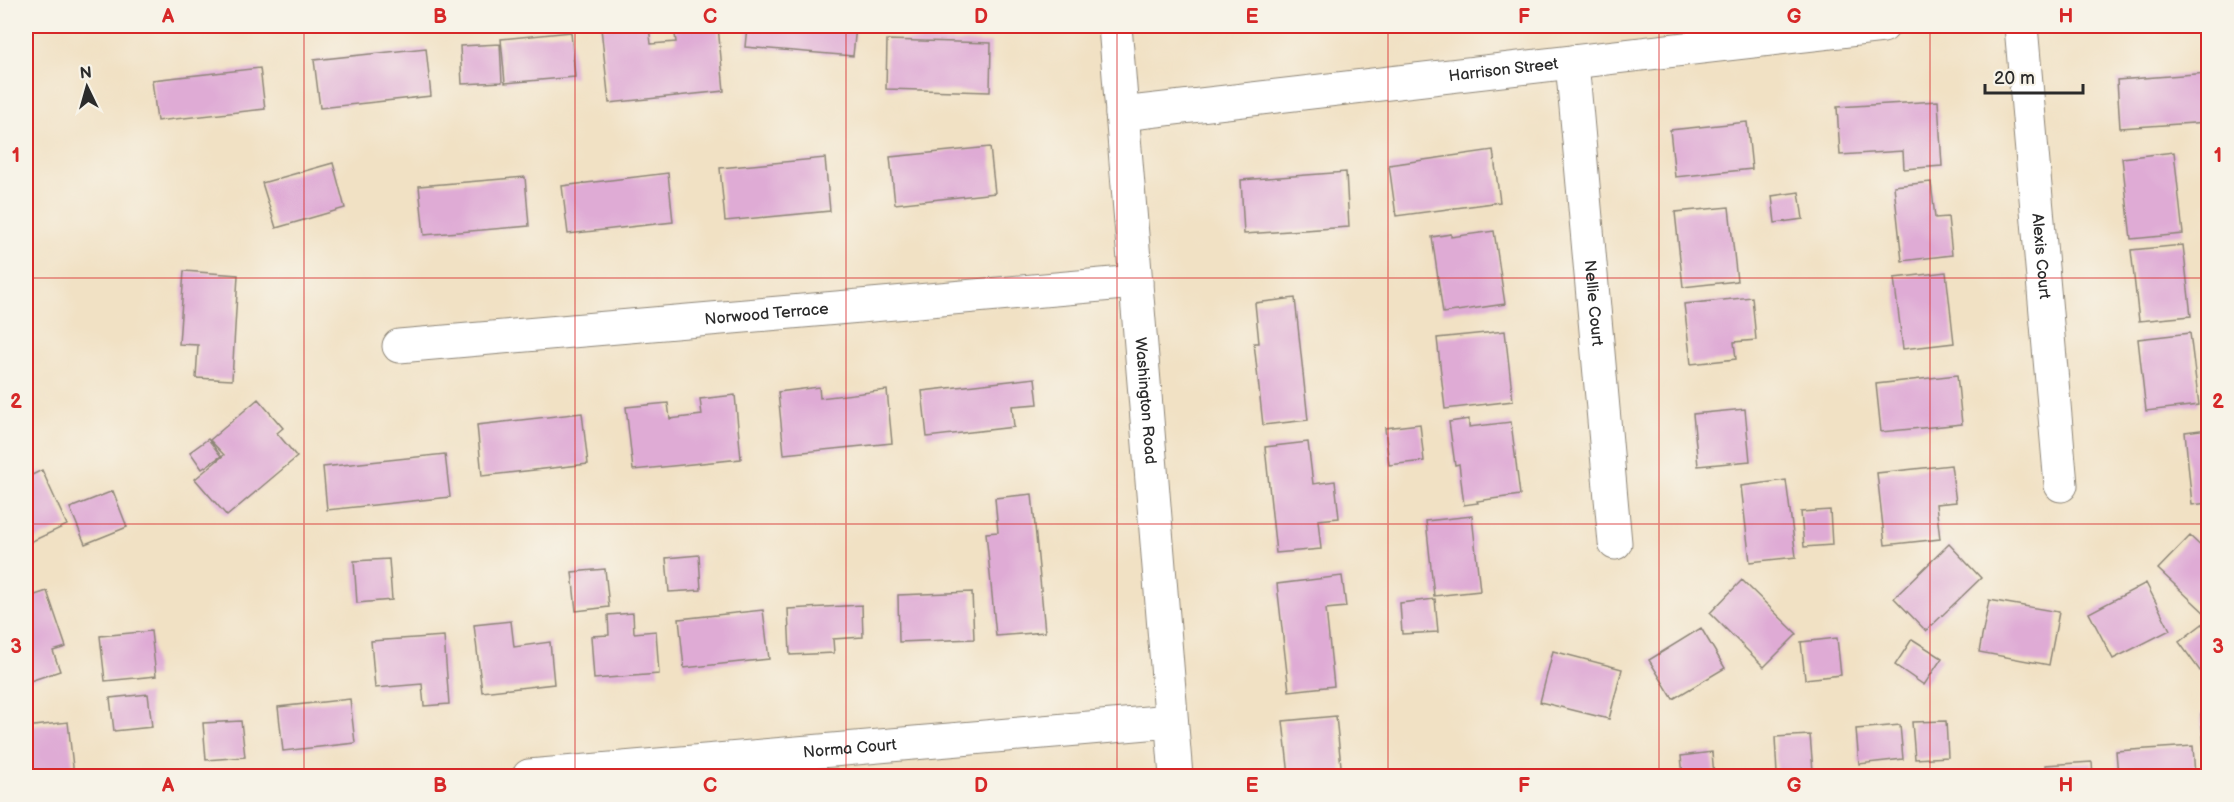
<svg xmlns="http://www.w3.org/2000/svg" width="2234" height="802" font-family="'Balsamiq Sans',sans-serif">
<rect width="100%" height="100%" fill="#f7f3e8"/>
<filter id="ink" filterUnits="userSpaceOnUse"><feTurbulence type="fractalNoise" baseFrequency=".0167" numOctaves="2"/><feDisplacementMap in="SourceGraphic" scale="12" xChannelSelector="R" yChannelSelector="G"/><feConvolveMatrix kernelMatrix="1 2 1 2 8 2 1 2 1" color-interpolation-filters="sRGB"/></filter>
<filter id="wash" filterUnits="userSpaceOnUse"><feTurbulence type="fractalNoise" baseFrequency=".008" numOctaves="4" result="noise"/><feDisplacementMap in="SourceGraphic" scale="24" xChannelSelector="R" yChannelSelector="G"/><feGaussianBlur stdDeviation="1.35" result="paint"/><feColorMatrix in="noise" values="0 0 0 0 0 0 0 0 0 0 0 0 0 0 0 0 0 1.4 0 .05"/><feComposite in="paint" operator="in"/></filter>
<g filter="url(#wash)">
<rect width="100%" height="100%" fill="#f1e1c4"/>
<g id="blocks">
<path fill="#dfabd5" d="M622,26H649L651,44L676,42L674,26H718L724,91L609,103L601,28Z
M747,26H856L853,56L745,47Z
M571,32L575,77L505,83L501,39Z
M887,40L991,43L990,92L886,89Z
M500,44L502,82L462,84L460,46Z
M426,48L431,96L320,108L314,60Z
M260,68L265,109L157,121L152,80Z
M2208,73V122L2120,128L2117,80Z
M1938,101L1942,166L1904,169L1903,151L1840,155L1837,107Z
M1747,122L1752,169L1675,177L1670,130Z
M990,147L995,193L895,204L890,157Z
M1493,150L1500,202L1396,216L1389,165Z
M2174,152L2183,234L2131,239L2122,158Z
M825,158L830,211L725,221L720,168Z
M333,163L345,208L276,228L262,183Z
M1346,172L1349,227L1244,234L1241,180Z
M668,173L673,222L568,234L562,186Z
M525,177L529,226L424,235L419,186Z
M1931,182L1935,218L1948,217L1952,255L1902,261L1894,186Z
M1799,192L1803,219L1775,223L1772,196Z
M1729,207L1737,281L1683,287L1675,212Z
M1494,231L1505,304L1443,313L1432,237L1451,234V237Z
M2183,245L2191,316L2139,321L2131,250Z
M184,271L238,275L232,380L196,378L198,345L179,344Z
M1946,272L1954,343L1903,349L1894,278Z
M1752,297L1756,340L1734,342L1736,359L1691,364L1684,304Z
M1295,298L1308,420L1263,425L1254,343H1259L1255,303Z
M1505,331L1513,401L1445,409L1437,338Z
M2190,333L2199,405L2146,411L2138,339Z
M1957,375L1962,424L1881,432L1876,384Z
M1035,378L1038,404L1012,406L1014,427L927,437L922,391Z
M819,387L820,398L887,390L892,443L784,454L778,392Z
M735,395L741,459L633,470L626,407L668,403L670,419L702,415L700,399Z
M258,399L283,428L277,433L297,457L227,516L195,479L224,455L210,440Z
M1745,409L1750,461L1698,466L1693,414Z
M582,413L588,464L482,476L477,425Z
M1469,419V427L1511,422L1520,495L1477,501L1478,503L1464,505L1459,464L1455,465L1449,422Z
M1420,424L1424,461L1389,465L1385,428Z
M2208,429V503L2192,505L2185,432Z
M208,439L221,456L202,469L190,452Z
M1308,442L1313,484L1335,481L1339,518L1318,520L1321,549L1276,553L1265,447Z
M445,454L450,497L327,510L323,467Z
M1951,465L1956,502L1936,504L1940,539L1885,545L1877,473Z
M42,470L67,525L26,544V478Z
M1786,480L1796,557L1750,562L1741,486Z
M113,491L127,527L85,544L70,508Z
M1032,494L1045,632L996,636L986,533L998,532L995,498Z
M1830,510L1832,545L1804,547L1801,512Z
M1472,516L1480,591L1434,596L1426,521Z
M2190,536L2208,553V616L2158,569Z
M1949,544L1981,578L1926,631L1894,598Z
M699,555L701,590L669,592L666,558Z
M389,559L392,600L357,603L354,561Z
M605,569L609,607L576,611L572,572Z
M1342,576L1346,607L1326,609L1334,686L1289,691L1277,584Z
M1742,580L1797,634L1764,667L1710,613Z
M2146,583L2170,630L2113,659L2089,613Z
M47,591L66,647L53,651L60,671L30,681L26,667V598Z
M972,592L974,639L899,642L898,595Z
M1435,599L1438,632L1402,634L1400,603Z
M1989,600L2059,612L2049,665L1979,652Z
M862,605L863,637L833,639L834,653L790,655L788,609Z
M763,610L769,659L684,668L679,619Z
M633,613L634,633L656,631L659,674L594,679L591,636L609,635L608,615Z
M511,621L514,647L550,642L554,684L482,692L474,625Z
M2205,622L2208,626V664L2200,671L2179,642Z
M1701,628L1725,668L1673,699L1649,660Z
M151,631L156,676L105,681L100,636Z
M444,636L449,704L424,706L422,684L375,688L371,641Z
M1837,638L1841,675L1805,679L1801,642Z
M1912,639L1942,658L1924,685L1895,665Z
M1553,651L1622,669L1609,719L1540,702Z
M148,694L152,727L114,731L110,698Z
M350,699L355,743L283,751L278,707Z
M2208,713V763H2205L2201,714Z
M1336,716L1342,776H1289L1283,721Z
M241,721L245,757L206,760L203,723Z
M1946,721L1948,757L1915,759L1912,722Z
M68,722L74,776H31L26,727Z
M1900,725L1903,759L1859,764L1856,729Z
M1810,735L1813,771L1777,774L1775,737Z
M2193,746L2195,776H2118L2116,751Z
M1712,752L1714,776H1683L1681,756Z
M2092,762L2093,776H2046L2045,765Z
M1525,768L1526,776H1483L1482,772Z"/>
</g>
</g>
<g filter="url(#ink)">
<use href="#blocks" fill-opacity="0" stroke="#8e8678" stroke-width="1.5"/>
<g fill="none" stroke-linecap="round" stroke-linejoin="round">
<g stroke="#8e8678" stroke-width="35">
<g id="minor">
<path id="s1" d="M1115,26L1176,776"/>
<path id="s2" d="M2021,26L2061,485"/>
<path id="s3" d="M1572,62L1615,543"/>
<path id="s4" d="M1122,114L1883,26"/>
<path id="s5" d="M399,346L1136,282"/>
<path id="s6" d="M529,776L1171,721"/>
</g>
</g>
<use href="#minor" stroke="#fff" stroke-width="33"/>
</g>
</g>
<path fill="none" stroke="#d62828" stroke-width="1.5" stroke-opacity="0.55" d="M304,26V776M575,26V776M846,26V776M1117,26V776M1388,26V776M1659,26V776M1930,26V776M26,278H2208M26,524H2208"/>
<g text-anchor="middle" dominant-baseline="central" stroke-width="4.5" stroke-linejoin="round" paint-order="stroke">
<g font-size="16" fill="#2b2b2b" stroke="#f7f3e8">
<text stroke="none"><textPath href="#s4" startOffset="384">Harrison Street</textPath></text>
<text stroke="none"><textPath href="#s2" startOffset="231">Alexis Court</textPath></text>
<text stroke="none"><textPath href="#s3" startOffset="242">Nellie Court</textPath></text>
<text stroke="none"><textPath href="#s5" startOffset="369">Norwood Terrace</textPath></text>
<text stroke="none"><textPath href="#s1" startOffset="376">Washington Road</textPath></text>
<text stroke="none"><textPath href="#s6" startOffset="322">Norma Court</textPath></text>
</g>
</g>
<rect width="2234" height="802" fill="none" stroke="#f7f3e8" stroke-width="66"/>
<g transform="translate(87 87) rotate(355)" stroke="#f7f3e8" stroke-width="4.5" paint-order="stroke">
<path d="M0-4.5L10 22L0 15L-10 22Z" fill="#2b2b2b"/>
<text y="-9" font-size="16" font-weight="bold" text-anchor="middle" fill="#2b2b2b">N</text>
</g>
<path d="M1985 84v9h98v-9" fill="none" stroke="#2b2b2b" stroke-width="3"/>
<text x="1994" y="84" font-size="18" fill="#2b2b2b" stroke="#f7f3e8" stroke-width="4.5" paint-order="stroke">20 m</text>
<rect x="33" y="33" width="2168" height="736" fill="none" stroke="#d62828" stroke-width="2"/>
<g font-size="20" text-anchor="middle" font-weight="bold" fill="#d62828">
<text x="168" y="23">A</text>
<text x="440" y="23">B</text>
<text x="710" y="23">C</text>
<text x="981" y="23">D</text>
<text x="1252" y="23">E</text>
<text x="1524" y="23">F</text>
<text x="1794" y="23">G</text>
<text x="2066" y="23">H</text>
<text x="16" y="162">1</text>
<text x="2218" y="162">1</text>
<text x="16" y="408">2</text>
<text x="2218" y="408">2</text>
<text x="16" y="653">3</text>
<text x="2218" y="653">3</text>
<text x="168" y="792">A</text>
<text x="440" y="792">B</text>
<text x="710" y="792">C</text>
<text x="981" y="792">D</text>
<text x="1252" y="792">E</text>
<text x="1524" y="792">F</text>
<text x="1794" y="792">G</text>
<text x="2066" y="792">H</text>
</g>
</svg>
